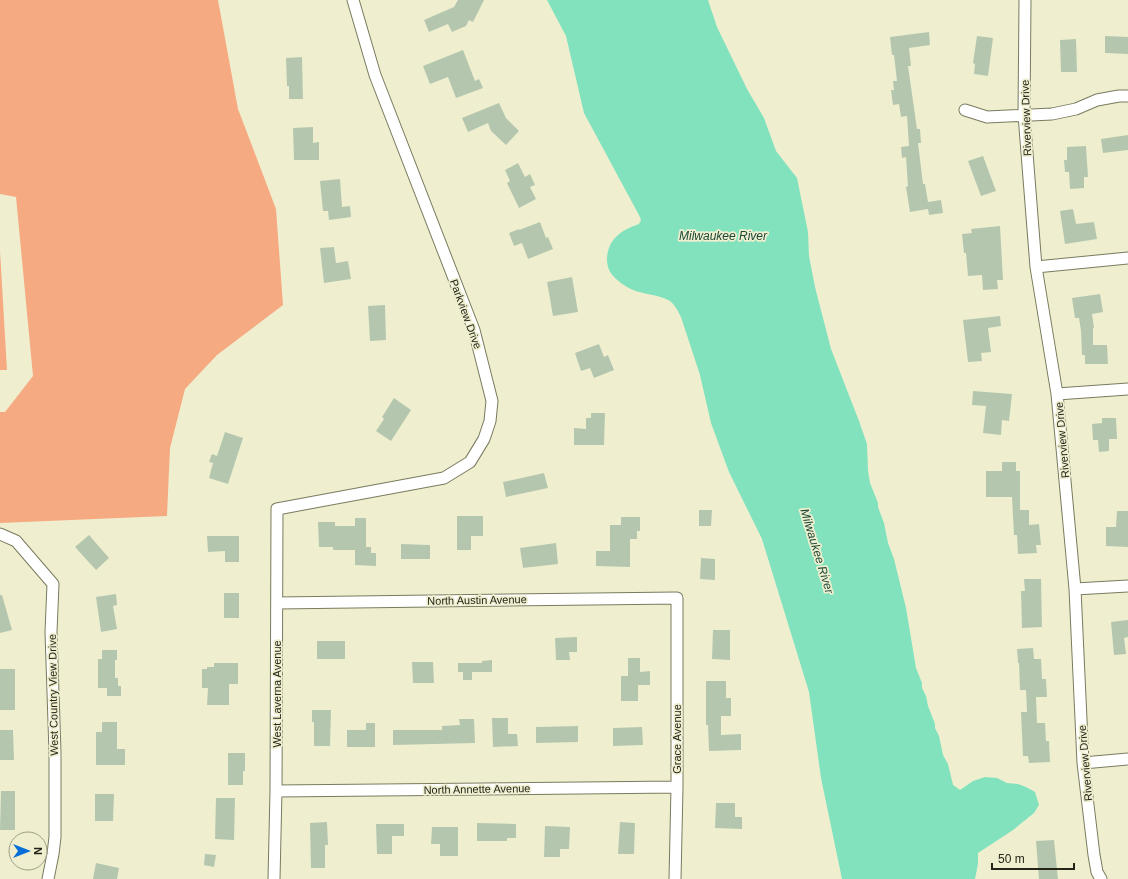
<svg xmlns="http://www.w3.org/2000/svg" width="1128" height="879" font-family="Arial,sans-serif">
<rect width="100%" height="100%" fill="#efefd0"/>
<path fill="#f5aa81" d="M0,0H218L238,109L276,209L283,305L217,355L185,389L170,448L167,516L0,523V412H5L33,376L16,197L0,194Z
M0,251L7,370H0Z"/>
<path fill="#81e2bd" d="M547,0H708L717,27L747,89L764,118L776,151L797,178L808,232L809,256L815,287L831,349L859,421L867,444L868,471L870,483L878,503V507L884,523L888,543L894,559L906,608L916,668L922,683V688L926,696L928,706L935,724V728L939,736L943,755L948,764L953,785L960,790L973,781L985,777L997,778L1007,783L1018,784L1026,787L1035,792L1039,805L1034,813L1013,830L978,853V864L975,879H842L821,778L809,692L762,539L729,472L711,423L700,375L681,317C678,311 674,303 668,300C655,293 640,295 627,287C620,283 610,275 608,267C605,256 609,243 617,236C623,230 631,227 639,224L641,220L640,217L584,113L566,36Z"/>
<path fill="#b4c7ae" d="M458,0H484L473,22L469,20L466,26L452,32L448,24L429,32L424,20L454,7Z
M929,32L930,45L909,48L911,66H908L917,129H920L921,143H918L923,184H925L928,202L941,200L943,213L929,215L928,209L910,212L906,187L908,186L906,157L902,158L901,147L909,146L907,116L901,117L899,104L893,105L891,90H894L893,81H897L894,55H892L890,37Z
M977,36L993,38L988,76L974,74L975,64L973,63Z
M1105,36L1128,37V54L1105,53Z
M1076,39L1077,72H1061L1060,40Z
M463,50L475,81L479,79L483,88L456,98L448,77L430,84L423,66Z
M302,57L303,99H289V86H287L286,58Z
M499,103L506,118L519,131L506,145L491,131L488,123L468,132L462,118Z
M313,127V143L319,142V160H294L293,128Z
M1128,135V150L1103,153L1101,139Z
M1086,146L1088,177H1084V188L1070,189L1069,172H1065L1064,160H1067V147Z
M983,156L996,191L981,196L968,161Z
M518,163L525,177L530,174L535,185L530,187L536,199L519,208L507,183L510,181L505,170Z
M340,179L342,207L350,206L351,217L329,220L328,211H323L320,181Z
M1073,209L1076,224L1094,222L1097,239L1065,244L1060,211Z
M540,222L546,238L548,237L553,249L528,259L522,243L514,246L509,233L519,229V230Z
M1000,226L1003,280H997L998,289L983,290L982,275L968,276L966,253H964L962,234L972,233L971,229Z
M334,247L336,263L348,261L351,279L324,283L320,248Z
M572,277L578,312L553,316L547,282Z
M1100,294L1103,312L1092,314L1094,328H1093V345H1107L1108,364H1085V355H1082L1081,331L1079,318H1075L1072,298Z
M385,305L386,340L370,341L368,306Z
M1000,316L1001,326L988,328L991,352L981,353L982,361L968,362L963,320Z
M599,344L604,357L608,355L614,370L594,378L590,368L581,371L575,353Z
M973,391L1012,394L1009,421L1002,420L1001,435L983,433L986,406L972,405Z
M394,398L411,410L391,441L376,431L384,419L382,417Z
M591,413H605L604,445H574V428L586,429V418H591Z
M1102,418H1116L1117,439H1109V451L1099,452L1098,440H1093L1092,424L1102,423Z
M225,432L243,438L228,484L209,478L213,463L209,462L212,454L217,456Z
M1002,462H1016V471H1020V510H1029V525L1039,524L1041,545H1036L1037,553L1018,554L1017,535H1014L1012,497H986V471H1002Z
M544,473L548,488L506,497L503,482Z
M699,510H712L711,526H699Z
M1117,511H1128V547L1106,546V527H1116Z
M457,516H483V536H471V550H457Z
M621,517H640V531H637V539H630V567L596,566V551H610V525H621Z
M355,518H366V547H371V553H376V566L355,565V550H333V547H319L318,522H335V526H355Z
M89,535L109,558L96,570L75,547Z
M207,536H239V562H225V551L208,552Z
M556,543L558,564L523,568L520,548Z
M401,544L430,545V559H401Z
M701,558L715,559V580L700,579Z
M1024,579H1041L1042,627L1022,628L1021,591H1025Z
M224,593H239V618H224Z
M116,594L117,605L113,606L117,629L101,632L96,597Z
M0,595H2L12,630L0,633Z
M1128,620V637L1124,638L1126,654L1114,655L1111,622Z
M713,630H730V660L712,659Z
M577,637V652H569L570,660H556L555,638Z
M317,641H345V659H317Z
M1033,648L1034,659H1041L1042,679H1046L1047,697H1036L1037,723H1045L1046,741H1049L1050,762L1029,763L1028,756H1023L1021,712H1027L1026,690H1020L1019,663H1018L1017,649Z
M102,650H117V660H115V678H118V686H121V696H107V688H98V659H102Z
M628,658H640V672L650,671V685H638V701H621V676H628Z
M492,660V672H472V680H463V672H458V663H482V661Z
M412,662H433L434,683H413Z
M214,663H238V684H229V705H207L208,688H202V669H207V667H214Z
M0,669H15V710H0Z
M706,681H726V698H731V716H721V735L741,734V750L709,751L708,725H706Z
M312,710H331L330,746H314V722H312Z
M492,718H508V734H517L518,746L493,747Z
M459,719H474L475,743L393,745V730H442V726L460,725Z
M102,722H117V749H125V765H96V732H102Z
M366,723H375V747H347V730H366Z
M578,726V742L536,743V727Z
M642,727L643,745L613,746V728Z
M0,730H13L14,760H0Z
M228,753H245V771H243V785H228Z
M1,791H15V830H0Z
M95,794H114L113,821H95Z
M216,798H235L234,840L215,839Z
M716,803H735V817H742V829L715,828Z
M327,822L328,845H325V868H311L310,823Z
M620,822L635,823L634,854H618Z
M477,823L516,824V838H507V841H477Z
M376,824H404V836H392V854H377Z
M545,826L570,827L569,849H560V857H544Z
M432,827H458V856H440V844H431Z
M1054,840L1058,879H1039L1036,841Z
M205,854L216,855L214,867L204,865Z
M96,863L119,868L117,879H93Z"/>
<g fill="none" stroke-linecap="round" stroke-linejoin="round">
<g stroke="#7a7a5f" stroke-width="13">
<path id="street" d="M1025,0L1024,115L1036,267L1057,394L1075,589L1083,763L1094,855L1097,872L1101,879
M965,110L987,117L1052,114L1076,109L1097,100L1119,96H1128
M1036,267L1128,258
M1057,394L1128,389
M0,534L16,541L53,584L51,632L55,753V837L53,854L48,879
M1075,589L1128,586
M277,603L677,598V787L675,879
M1083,763L1128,759
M276,791L677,787
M274,879L276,791L277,509L444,478L470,462L484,439L490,421L492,401L474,330L375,75L353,0"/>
</g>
<use href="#street" stroke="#fff" stroke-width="11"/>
</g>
<g text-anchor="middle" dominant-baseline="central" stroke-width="3.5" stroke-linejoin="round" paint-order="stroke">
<g font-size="11" fill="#242419" stroke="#efefd0">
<text transform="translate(1026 118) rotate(-92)">Riverview Drive</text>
<text transform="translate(466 314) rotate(70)">Parkview Drive</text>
<text transform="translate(1062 440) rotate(-95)">Riverview Drive</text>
<text transform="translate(477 600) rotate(-1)">North Austin Avenue</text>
<text transform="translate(277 694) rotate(-90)">West Laverna Avenue</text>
<text transform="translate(53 695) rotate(-91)">West Country View Drive</text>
<text transform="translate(677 739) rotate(-90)">Grace Avenue</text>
<text transform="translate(1085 763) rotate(-95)">Riverview Drive</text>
<text transform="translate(477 789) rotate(-1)">North Annette Avenue</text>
</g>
<g font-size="12" font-style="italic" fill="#1b4636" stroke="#efefd0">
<text x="723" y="236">Milwaukee River</text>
<text transform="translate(817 551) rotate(73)">Milwaukee River</text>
</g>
</g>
<g transform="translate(28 851) rotate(90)"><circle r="19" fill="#efefd0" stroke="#9e9e87"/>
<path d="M0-3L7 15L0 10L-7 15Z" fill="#066fd7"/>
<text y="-6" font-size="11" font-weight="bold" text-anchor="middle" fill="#242419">N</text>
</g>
<path d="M992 863v6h82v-6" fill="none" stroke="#242419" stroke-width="2"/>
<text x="998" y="863" font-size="12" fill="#242419" stroke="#efefd0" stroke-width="3" paint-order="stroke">50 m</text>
</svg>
